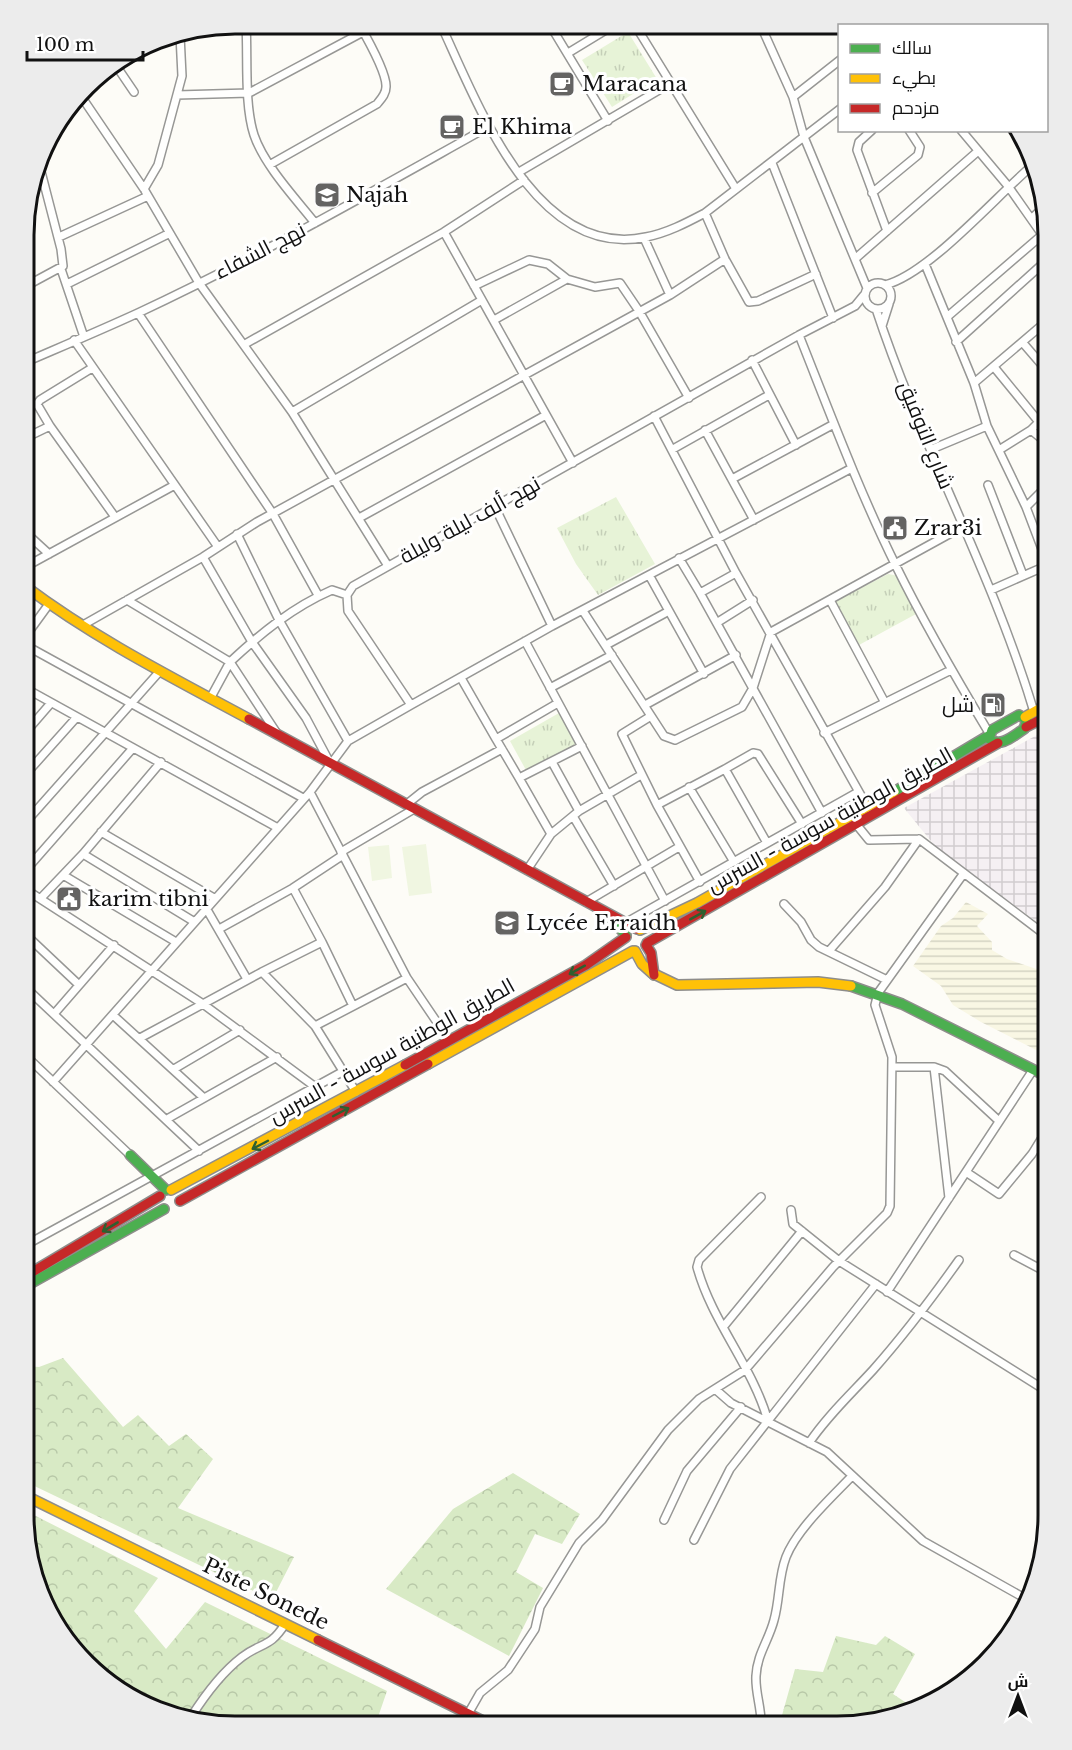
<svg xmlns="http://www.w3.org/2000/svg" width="1072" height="1750" font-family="'Libre Baskerville',Cairo,serif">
<defs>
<pattern id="industrial-grid" width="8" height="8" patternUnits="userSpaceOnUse" patternTransform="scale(1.5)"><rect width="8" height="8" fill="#f5f0f3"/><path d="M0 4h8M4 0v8" fill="none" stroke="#d1cdcf"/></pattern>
<pattern id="farmland-rules" width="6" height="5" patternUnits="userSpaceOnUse" patternTransform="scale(1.5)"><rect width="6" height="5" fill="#f9f7e4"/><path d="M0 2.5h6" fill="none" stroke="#d4d3c3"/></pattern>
<pattern id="grass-tufts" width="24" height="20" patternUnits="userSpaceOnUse" patternTransform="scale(1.5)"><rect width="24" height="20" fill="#e7f3d7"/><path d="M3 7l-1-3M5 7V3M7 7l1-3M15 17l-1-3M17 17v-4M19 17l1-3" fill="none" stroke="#c5cfb8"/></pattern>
<pattern id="forest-crowns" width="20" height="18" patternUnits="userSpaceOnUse" patternTransform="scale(1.5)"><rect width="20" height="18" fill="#d8eac5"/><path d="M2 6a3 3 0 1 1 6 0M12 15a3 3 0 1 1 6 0" fill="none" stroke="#b8c8a8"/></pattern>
</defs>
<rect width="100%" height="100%" fill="#fdfcf7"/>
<path fill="url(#industrial-grid)" d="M1048,729V930L939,851L904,808Z"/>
<path fill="url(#farmland-rules)" d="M966,902L988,914L977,926L992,942V950L1007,959L1048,973V1056L981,1022L953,1005L941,986L913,966L941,926L953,918Z"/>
<path fill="url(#grass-tufts)" d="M628,32L657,79L612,107L582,60Z
M1048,330V365L1038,354L1045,345L1038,339Z
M616,497L655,564L598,595L576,564L557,528Z
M888,574L899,576L916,614L859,645L834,602Z
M559,713L577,744L527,772L510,741Z"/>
<path fill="url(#forest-crowns)" d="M63,1358L123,1427L138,1415L169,1446L186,1434L213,1459L178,1508L294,1557L272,1600L24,1481V1366L39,1367Z
M513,1473L580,1514L562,1544L535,1534L516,1572L543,1588L509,1656L386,1589L453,1509Z
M24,1510L158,1578L134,1611L166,1649L205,1602L387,1691L377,1720L380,1725L208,1724L107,1683L40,1595Z
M836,1636L876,1645L885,1636L915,1654L893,1694L917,1710L837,1726H779L795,1669L823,1672Z"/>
<path fill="#f0f6e1" d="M426,844L432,893L409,896L402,847Z
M389,845L392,878L372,881L368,847Z"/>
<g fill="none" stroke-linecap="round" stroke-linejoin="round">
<g stroke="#979795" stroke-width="10">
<path id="street" d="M246,24C248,58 244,104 254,135C264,165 296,199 315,223
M441,25C477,102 535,261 646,237C667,233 686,223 705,213L840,109
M550,25L608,121
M635,25L736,189
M761,26L793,97L804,137L867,288
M568,53L614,25
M115,64L134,92
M177,95L249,93L363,32
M81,96L144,189L199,283L292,412L388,566
M793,97L840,60
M872,130L859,142L857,150L887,231
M961,130L1008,186L1048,243
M772,163L833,318
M271,164L377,104C381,99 386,94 386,87C387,73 367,38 359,24
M519,172L671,83
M144,189L158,165L182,76L180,35
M872,193L918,155L920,147L909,130
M705,213L725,259L749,302L758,301L816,274
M1032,218L1043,208
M444,232L573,463
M59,237L148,196
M644,238L670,295
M856,258L977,152
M925,264L974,383L987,426L1026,507L1048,565
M61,269L84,337
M865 296a13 13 0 1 1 26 0a13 13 0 1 1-26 0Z
M67,284L168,234
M885,285C929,274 996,196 1034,164
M26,286L63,266L61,249L39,164
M474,286L529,260L548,264L567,279
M864,295L855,306L799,335C830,413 859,491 896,566C924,623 956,678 989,733
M876,309C921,446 993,574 1034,712
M138,313L273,514L318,595
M947,317L1042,235
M494,320L567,279L595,287L620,283L639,311L689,398
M882,326L889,304
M74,340L218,547
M956,342L1048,259
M1023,343L1048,372
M245,344L444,232L524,180
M752,360L796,445
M26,362C63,346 101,330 138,313C258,257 373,191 488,127
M994,367L1039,422
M92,368L40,400L37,404L50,426L115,517
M974,383L1048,320
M292,412L482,300
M654,416L736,573L868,808
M705,430L754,520
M1031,430L1048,444
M25,438L50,426
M673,449L769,395
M932,449L987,426
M999,450L1031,430L1048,413
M732,479L834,424
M988,485L1023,575
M495,507L552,626
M1026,507L1048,485
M359,518L546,415
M25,532L49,554
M237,534L279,620L348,741
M203,557L252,642L306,718L330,763
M679,558L700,593
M25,567L173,486
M736,573L700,593L822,813
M649,575L704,674
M991,590L1048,565
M127,600L230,662L211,697
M830,600L884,701
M583,611L664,736L675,740L742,707L753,688L771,632L962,527
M718,622L753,600
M83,625L203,557L257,522L670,295L725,259
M25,637L49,604
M525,641L665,901
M25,645L303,798
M606,645L669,611
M461,678L496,739
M25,688L278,828
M550,688L612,655
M558,703L496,739L519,778L582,746
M411,705L552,626L852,468
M645,705L736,655
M651,716L622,734L657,805
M276,732L230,662C261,633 293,607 332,590L347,595
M25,733L51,703
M824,733L951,670
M552,762L579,811
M725,769L753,753L758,754L802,824
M25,775L76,718
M519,778L551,834
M689,787L734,862
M310,792L407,978L449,1040
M407,804L422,792L502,749
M573,816L614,886
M25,823L160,671
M856,824L869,840L919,839L1048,937
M101,832L214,898
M341,852L414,809
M83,854L193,921
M527,870L551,834L579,811L641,775
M25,871L133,748
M63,875L176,942
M700,882L657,805L725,769L767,843
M25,889L203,1004L314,1086
M41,898L83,854L161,762
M586,902L679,847
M784,904L801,922L811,940L819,947L887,980
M206,908L247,979
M625,923L858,792
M219,929L293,888
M25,934L78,984
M322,942L353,1006
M829,951L885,887L919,839
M262,972L322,942L293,888L343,855
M25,987L199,1151
M54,1014L114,945
M114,1016L204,1098
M315,1026L407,978
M140,1038L262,972L315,1026L356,1092
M25,1055L130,1155
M892,1067H934L945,1071L999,1121
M934,1067L949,1198
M174,1069L240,1030
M53,1082L310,792L348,741L411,705L348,611L347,595L353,586L799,335
M167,1119L277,1057
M966,1172L999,1194L1032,1154L1048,1128
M761,1197L699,1260L697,1267C712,1322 753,1367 768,1421
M791,1210L793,1224L839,1261L1048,1392
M24,1246L342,1072
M1014,1255L1048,1273
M887,1292L1033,1070
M724,1326L802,1231
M715,1389L731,1403L827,1452L923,1541L1028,1600
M809,1443C828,1415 851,1394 873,1370C904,1335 932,1298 959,1260
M664,1520L687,1471L741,1407
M694,1540L730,1469L876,1284
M468,1714L480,1693L508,1670L535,1629L540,1607L579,1543L602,1520L668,1430L699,1399L745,1370L833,1267L887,1213L890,1206L892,1057L875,1005L878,993L964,873
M191,1717C205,1695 221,1673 242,1657C262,1642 270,1648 285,1624
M761,1726C762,1709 755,1693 756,1676C757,1654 769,1640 774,1620C780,1599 778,1578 786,1557C797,1529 831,1498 852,1476"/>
</g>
<g stroke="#8e8d8b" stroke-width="12">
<path id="fast" d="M1019,715L1027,720L1024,729C1013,736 1001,748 989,739L992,730Z
M894,792L988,736
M610,918L626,935
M851,986L902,1004L1048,1077
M130,1155L166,1190
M24,1287L164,1209"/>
</g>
<g stroke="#8e8d8b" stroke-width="12">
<path id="slow" d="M25,586C94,638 173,678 249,719
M1025,717L1048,704
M640,930L697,903L894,792
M635,951L642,964L652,973L677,985L818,982L851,986
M428,1064L633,951
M171,1190L405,1065
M24,1495L318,1640"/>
</g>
<g stroke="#8e8d8b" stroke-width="12">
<path id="jam" d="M249,719L637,929
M1026,727L1048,716
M647,943L998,743
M646,945L651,953L654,975
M405,1065L586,965L626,937
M180,1201L428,1064
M24,1277L160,1196
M318,1640L491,1725"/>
</g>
<use href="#street" stroke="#fffffe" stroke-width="7"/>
<use href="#fast" stroke="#4caf50" stroke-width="9"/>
<use href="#slow" stroke="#ffc107" stroke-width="9"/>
<use href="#jam" stroke="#c62828" stroke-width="9"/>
</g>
<defs><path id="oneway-shaft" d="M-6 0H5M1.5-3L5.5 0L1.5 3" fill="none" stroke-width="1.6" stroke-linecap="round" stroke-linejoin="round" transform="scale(1.5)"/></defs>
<g stroke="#2e6030">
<use href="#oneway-shaft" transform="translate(698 915) rotate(-29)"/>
<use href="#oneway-shaft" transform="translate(577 970) rotate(151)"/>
<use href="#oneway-shaft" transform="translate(341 1112) rotate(-28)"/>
<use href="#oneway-shaft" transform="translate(260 1145) rotate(152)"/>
<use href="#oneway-shaft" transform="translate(110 1227) rotate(149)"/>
</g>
<defs>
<g id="cafe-square" transform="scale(1.35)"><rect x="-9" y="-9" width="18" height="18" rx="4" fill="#646362" stroke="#fff"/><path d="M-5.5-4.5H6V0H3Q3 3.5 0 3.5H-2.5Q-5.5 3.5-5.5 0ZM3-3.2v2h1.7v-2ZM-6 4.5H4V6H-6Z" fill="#fff"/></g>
<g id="school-square" transform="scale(1.35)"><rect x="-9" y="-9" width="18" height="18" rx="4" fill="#646362" stroke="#fff"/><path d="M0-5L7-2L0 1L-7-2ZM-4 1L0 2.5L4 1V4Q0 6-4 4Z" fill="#fff"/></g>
<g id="civic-square" transform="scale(1.35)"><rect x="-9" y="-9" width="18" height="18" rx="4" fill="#646362" stroke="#fff"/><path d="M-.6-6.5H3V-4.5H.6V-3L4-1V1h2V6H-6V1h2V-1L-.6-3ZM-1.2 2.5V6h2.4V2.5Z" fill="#fff"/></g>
<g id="fuel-square" transform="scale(1.35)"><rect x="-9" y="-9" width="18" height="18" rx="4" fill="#646362" stroke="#fff"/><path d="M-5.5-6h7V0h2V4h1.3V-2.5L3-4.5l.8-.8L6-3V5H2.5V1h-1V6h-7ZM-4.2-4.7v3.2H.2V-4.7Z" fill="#fff"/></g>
</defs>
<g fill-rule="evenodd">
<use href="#cafe-square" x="562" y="84"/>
<use href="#cafe-square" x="452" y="127"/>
<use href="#school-square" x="327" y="195"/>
<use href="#civic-square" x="895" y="528"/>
<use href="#fuel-square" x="993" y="705"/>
<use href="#civic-square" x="69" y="899"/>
<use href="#school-square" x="507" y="923"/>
</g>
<g text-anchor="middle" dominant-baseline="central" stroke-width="6" stroke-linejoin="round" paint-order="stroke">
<g font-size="21" fill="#111" stroke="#fff" text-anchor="start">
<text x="582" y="84">Maracana</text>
<text x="472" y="127">El Khima</text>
<text x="346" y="195">Najah</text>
<text x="914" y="528">Zrar3i</text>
<text x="974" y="705" text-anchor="end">شل</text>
<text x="88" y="899">karim tibni</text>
<text x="526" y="923">Lycée Erraidh</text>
</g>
<g font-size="21" fill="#111" stroke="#fff">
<text transform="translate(260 251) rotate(-27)">نهج الشفاء</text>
<text transform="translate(926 435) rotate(68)">شارع التوفيق</text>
<text transform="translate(470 520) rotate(-29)">نهج ألف ليلة وليلة</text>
<text transform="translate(830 820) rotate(-29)">الطريق الوطنية سوسة - السرس</text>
<text transform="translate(392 1051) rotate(-29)">الطريق الوطنية سوسة - السرس</text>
<text transform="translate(266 1594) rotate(26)">Piste Sonede</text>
</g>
</g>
<path d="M0 0H1072V1750H0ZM235 34H837A201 201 0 0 1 1038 235V1515A201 201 0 0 1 837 1716H235A201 201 0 0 1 34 1515V235A201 201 0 0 1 235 34Z" fill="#ececec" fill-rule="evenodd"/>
<path fill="none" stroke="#111" stroke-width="3" d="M235 34H837A201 201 0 0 1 1038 235V1515A201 201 0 0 1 837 1716H235A201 201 0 0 1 34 1515V235A201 201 0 0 1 235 34Z"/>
<rect x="838" y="24" width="210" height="108" fill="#ffffff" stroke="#a0a0a0" stroke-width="1.5"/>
<rect x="850" y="44" width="30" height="9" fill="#4caf50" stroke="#a0a0a0" stroke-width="1.5"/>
<text x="892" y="54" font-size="18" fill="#111111">سالك</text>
<rect x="850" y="74" width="30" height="9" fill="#ffc107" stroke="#a0a0a0" stroke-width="1.5"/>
<text x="892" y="84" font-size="18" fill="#111111">بطيء</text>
<rect x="850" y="104" width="30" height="9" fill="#c62828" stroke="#a0a0a0" stroke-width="1.5"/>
<text x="892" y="114" font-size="18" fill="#111111">مزدحم</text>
<g transform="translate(1018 1696)" stroke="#ffffff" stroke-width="4.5" paint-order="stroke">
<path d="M0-4.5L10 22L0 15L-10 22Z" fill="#111111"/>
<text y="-9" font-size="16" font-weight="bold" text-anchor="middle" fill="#111111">ش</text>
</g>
<path d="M27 51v9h116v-9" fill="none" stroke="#111111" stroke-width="3"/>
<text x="36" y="51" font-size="18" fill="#111111" stroke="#ffffff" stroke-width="4.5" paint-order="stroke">100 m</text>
</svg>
